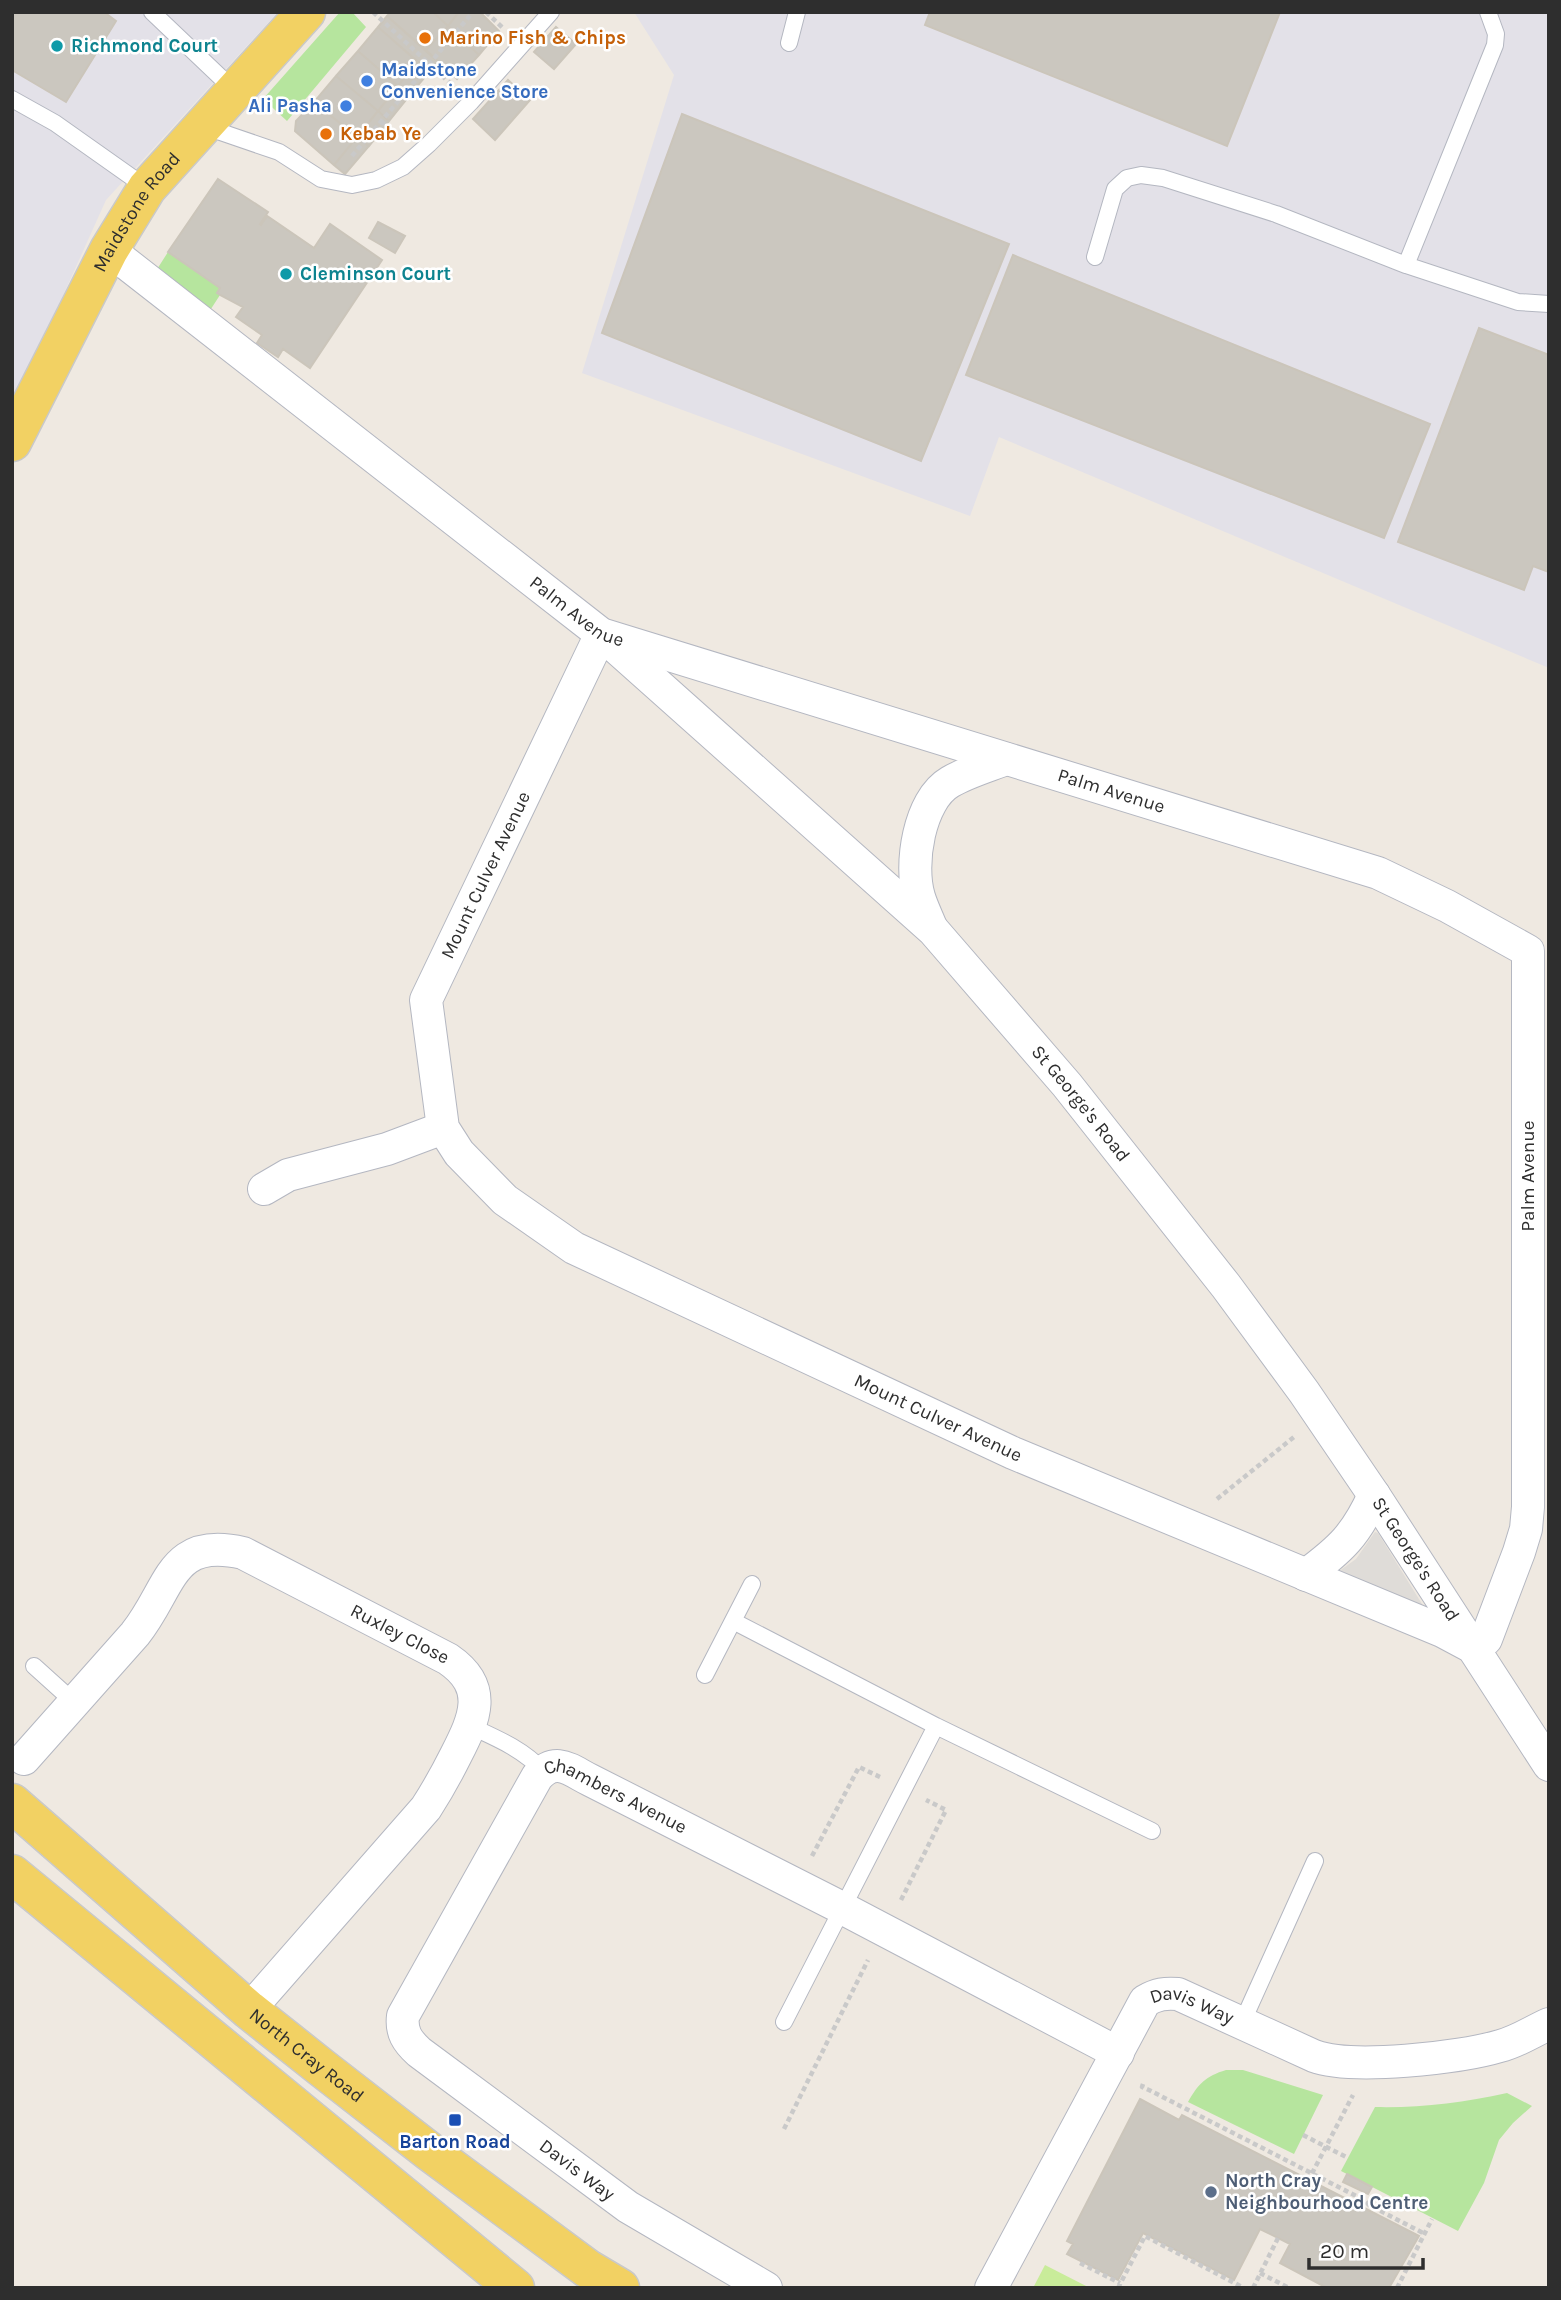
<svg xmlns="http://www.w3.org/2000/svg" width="1561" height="2300" font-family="Karla,sans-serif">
<rect width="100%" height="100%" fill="#efe9e1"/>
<path fill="#e3e1e8" d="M12,12H278L106,200L12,409Z
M634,12H1549V668L999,437L970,516L582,373L674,75Z"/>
<path fill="#b6e59e" d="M340,12H352L366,27L287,121L263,99Z
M168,252L220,288L217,293L220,295L207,315L154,274Z
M1226,2070H1243L1323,2095L1294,2154L1188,2102C1198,2084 1206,2076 1226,2070Z
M1507,2093L1532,2106L1513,2123L1499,2140L1484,2183L1458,2231L1341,2171L1375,2107C1420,2108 1462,2103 1507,2093Z"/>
<path fill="#c9ec9a" d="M1045,2265L1090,2288H1033Z"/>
<path fill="#dfdcd8" d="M1375,1532L1378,1533L1422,1604L1421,1607L1338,1572L1356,1559Z"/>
<path fill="#cbc7bf" stroke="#cbc5ba" stroke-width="2" d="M12,12H104L116,21L66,102L12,70Z
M391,12H433L448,26L426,50L387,16Z
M433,12H459L448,26Z
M459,12H480L499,31L479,55L448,26Z
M930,12H1280L1227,146L925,25Z
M387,16L438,62L429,72L378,27Z
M448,26L479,55L457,79L426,50Z
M378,27L417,61L398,86L358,51Z
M556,27L576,44L554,69L534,52Z
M358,51L398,86L378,111L336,76Z
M417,61L429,72L410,95L398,86Z
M336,76L378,111L357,137L314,102Z
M508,80L530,100L495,140L473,119Z
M398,86L410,95L389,121L378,111Z
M314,102L357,137L334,165L295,131L296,121Z
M378,111L389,121L369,146L357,137Z
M682,114L1009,244L921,461L602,333Z
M357,137L369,146L345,174L334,165Z
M218,179L268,212L260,224L261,225L267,216L314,248L330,224L382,260L310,368L283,349L278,357L257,343L262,335L236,317L243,307L220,295L217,293L220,288L168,252Z
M378,222L405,236L395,253L369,238Z
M1013,255L1430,424L1384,538L966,375Z
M1479,328L1549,355V572L1533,566L1524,590L1398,542Z
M1140,2099L1179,2120L1182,2115L1419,2236L1389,2288H1327L1280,2263L1290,2244L1260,2229L1234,2280L1143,2233L1118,2280L1067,2254L1073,2244L1067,2241Z
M1347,2174L1372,2187L1368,2194L1343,2182Z"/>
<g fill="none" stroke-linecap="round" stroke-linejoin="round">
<g stroke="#b4b7c1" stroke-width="18">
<path id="lane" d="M152,12L235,91
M789,43L797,12
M12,99L55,123L147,188
M203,126L279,152L321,179L352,185L376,180L403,167L429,144L471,102L551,12
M1095,257L1115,189L1127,178L1141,175L1163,178L1276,214L1406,265L1495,45L1496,34L1488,12
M1406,265L1518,302L1549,304
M733,1621L936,1726L1152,1831
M34,1666L75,1703
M705,1675L752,1584
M470,1726C496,1738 523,1749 543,1771
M784,2022L936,1726
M1242,2023L1315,1861"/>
</g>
<g stroke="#b4b7c1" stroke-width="34">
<g id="street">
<path id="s1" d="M109,250L601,634L1378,873L1447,906L1528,951V1507L1526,1529L1519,1552L1486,1639L1472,1647"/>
<path d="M931,927C927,917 922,907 919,897C909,865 919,800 950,782C967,772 988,766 1006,759"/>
<path d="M264,1189L288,1175L387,1149L443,1128"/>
<path d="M1306,1575C1341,1549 1356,1535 1374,1495"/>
<path id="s2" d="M1472,1647L1442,1631L1013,1453L574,1248L505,1200L459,1153L443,1128L426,1000L601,634L933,930L1067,1085L1226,1286L1304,1392L1374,1495L1549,1765"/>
<path id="s3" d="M24,1759L135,1634C172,1588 169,1536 243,1553L448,1659C489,1687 475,1718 456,1755C447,1773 437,1791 426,1808L249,2010"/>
<path id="s4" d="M766,2288L628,2207L419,2052C407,2041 401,2032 403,2016L537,1777C556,1756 570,1770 590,1780L842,1908L1118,2053"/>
<path id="s5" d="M991,2288L1145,2001C1157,1994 1165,1993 1178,1994L1314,2056C1351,2070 1460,2058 1500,2046C1517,2042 1533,2031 1549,2024"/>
</g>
</g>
<g stroke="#c9c9c9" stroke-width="41">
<g id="primary">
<path id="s6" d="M12,442L109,250L147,188L306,12"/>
<path id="s7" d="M12,1803L249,2010L322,2068L430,2152L588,2269L620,2288"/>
<path d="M12,1874L515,2288"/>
</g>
</g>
<path stroke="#c9c9c9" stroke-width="4.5" stroke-dasharray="5 3.5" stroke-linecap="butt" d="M373,12L452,85
M486,12L503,28
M381,121L399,137
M352,156L473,12
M1217,1499L1294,1437
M812,1856L859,1767L880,1777
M901,1900L946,1810L926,1800
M1143,2084L1142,2087L1149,2090L1364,2200L1369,2205L1425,2234
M784,2129L868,1960
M1303,2135L1348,2158
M1308,2181L1353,2095
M1080,2263L1120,2283
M1260,2273L1289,2288
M1118,2288L1145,2236L1244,2288
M1253,2288L1278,2238
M1397,2288L1432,2219"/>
<use href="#lane" stroke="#fff" stroke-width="16"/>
<use href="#street" stroke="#fff" stroke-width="32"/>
<use href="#primary" stroke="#f2d163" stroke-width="38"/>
</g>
<g fill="#e8710a" stroke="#fff" stroke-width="2.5">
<circle cx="425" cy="38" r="7"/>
<circle cx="326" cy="134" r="7"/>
</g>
<g fill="#0f9aa8" stroke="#fff" stroke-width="2.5">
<circle cx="57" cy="46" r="7"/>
<circle cx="286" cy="274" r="7"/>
</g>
<g fill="#3f7fe0" stroke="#fff" stroke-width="2.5">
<circle cx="367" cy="81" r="7"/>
<circle cx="346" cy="106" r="7"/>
</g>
<rect fill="#1a4fb4" stroke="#fff" stroke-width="2.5" x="448" y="2113" width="14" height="14" rx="3.5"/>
<circle fill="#5c6f8a" stroke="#fff" stroke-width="2.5" cx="1211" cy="2192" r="7"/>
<g text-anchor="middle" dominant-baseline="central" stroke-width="5" stroke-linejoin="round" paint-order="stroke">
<g font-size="19" font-weight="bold" fill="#c56008" stroke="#fff" text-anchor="start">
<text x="439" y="38">Marino Fish &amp; Chips</text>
<text x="340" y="134">Kebab Ye</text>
</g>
<g font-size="19" font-weight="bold" fill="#0d838f" stroke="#fff" text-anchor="start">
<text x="71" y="46">Richmond Court</text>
<text x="300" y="274">Cleminson Court</text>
</g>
<g font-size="19" font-weight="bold" fill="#366cbe" stroke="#fff" text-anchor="start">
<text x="381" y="70">Maidstone<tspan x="381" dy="22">Convenience Store</tspan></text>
<text x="332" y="106" text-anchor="end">Ali Pasha</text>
</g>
<g font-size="19" fill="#2e2e2e" stroke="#fff">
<text stroke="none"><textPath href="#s6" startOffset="262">Maidstone Road</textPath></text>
<text stroke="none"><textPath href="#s1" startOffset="592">Palm Avenue</textPath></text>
<text stroke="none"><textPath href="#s1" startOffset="1158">Palm Avenue</textPath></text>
<text stroke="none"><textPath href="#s2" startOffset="1430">Mount Culver Avenue</textPath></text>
<text stroke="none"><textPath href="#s2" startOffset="2370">St George's Road</textPath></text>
<text transform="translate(1528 1176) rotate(-90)">Palm Avenue</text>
<text transform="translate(938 1418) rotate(25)">Mount Culver Avenue</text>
<text stroke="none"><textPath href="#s2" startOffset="2936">St George's Road</textPath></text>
<text stroke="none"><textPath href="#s3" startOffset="494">Ruxley Close</textPath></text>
<text stroke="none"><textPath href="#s4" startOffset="824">Chambers Avenue</textPath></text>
<text stroke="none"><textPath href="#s5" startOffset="376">Davis Way</textPath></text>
<text stroke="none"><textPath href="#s7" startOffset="388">North Cray Road</textPath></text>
<text transform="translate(577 2170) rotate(37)">Davis Way</text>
</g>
<g font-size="19" font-weight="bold" fill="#164399" stroke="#fff">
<text x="455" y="2142">Barton Road</text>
</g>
<g font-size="19" font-weight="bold" fill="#4e5e75" stroke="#fff" text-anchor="start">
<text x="1225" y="2181">North Cray<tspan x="1225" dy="22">Neighbourhood Centre</tspan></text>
</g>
</g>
<rect width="1561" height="2300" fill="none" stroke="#2e2e2e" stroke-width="28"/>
<path d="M1309 2258v10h114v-10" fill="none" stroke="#2e2e2e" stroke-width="3.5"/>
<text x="1320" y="2258" font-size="21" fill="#2e2e2e" stroke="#ffffff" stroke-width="5" paint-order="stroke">20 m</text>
</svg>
